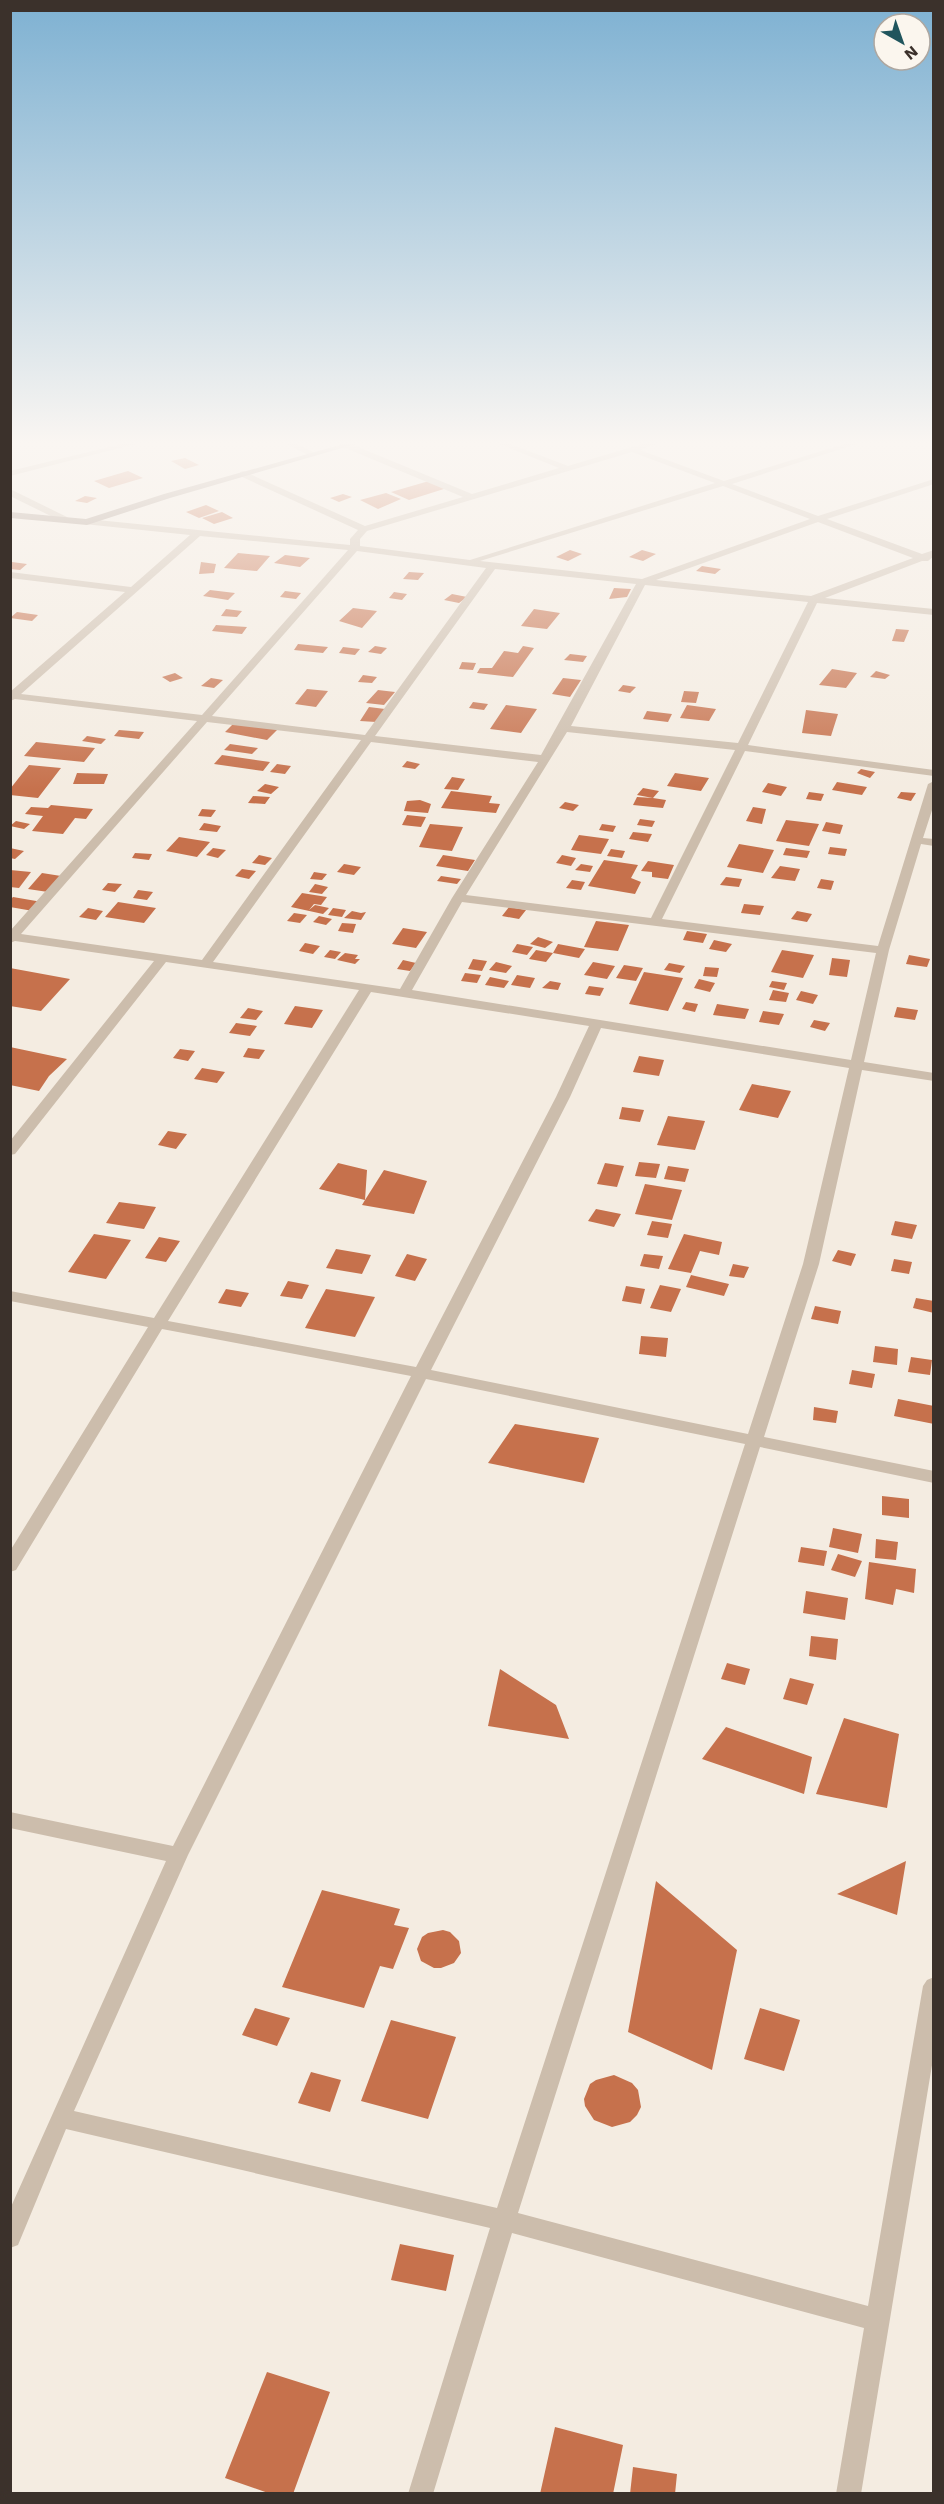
<svg xmlns="http://www.w3.org/2000/svg" width="944" height="2504" font-family="'Work Sans',sans-serif">
<rect width="100%" height="100%" fill="#f4ece1"/>
<path fill="#c6714c" d="M185,458L199,465L185,469L171,461Z
M128,471L143,478L109,488L94,481Z
M429,481L447,488L409,500L391,492Z
M386,493L401,499L378,509L360,500Z
M343,494L352,497L339,502L330,498Z
M85,496L97,498L87,503L75,501Z
M206,505L219,511L199,518L186,512Z
M222,512L233,518L214,524L202,518Z
M570,550L582,554L568,561L556,557Z
M642,550L656,554L643,561L629,557Z
M238,553L270,556L257,571L224,568Z
M285,555L310,558L300,567L274,563Z
M12,562L27,564L20,570L10,569Z
M201,562L216,564L214,573L199,574Z
M702,566L721,569L715,574L696,571Z
M409,572L424,573L418,580L403,579Z
M614,588L631,589L627,597L609,599Z
M210,590L235,593L228,600L203,596Z
M285,591L301,593L296,599L280,597Z
M394,592L407,594L402,600L389,598Z
M452,594L467,597L459,603L444,600Z
M353,608L377,611L362,628L339,621Z
M226,609L242,611L237,617L221,616Z
M534,609L560,613L547,629L521,626Z
M17,612L38,615L32,621L10,618Z
M216,625L247,627L242,634L212,631Z
M896,629L909,630L904,642L892,641Z
M298,644L328,647L323,653L294,650Z
M375,646L387,648L381,654L368,652Z
M523,646L534,648L513,677L477,673L480,668H492L504,651L518,653Z
M343,647L360,649L355,655L339,653Z
M570,654L587,656L583,662L564,660Z
M462,662L476,663L473,670L459,669Z
M832,669L857,673L846,688L819,685Z
M876,671L890,675L885,679L870,677Z
M175,673L183,678L170,682L162,677Z
M363,675L377,677L372,683L358,682Z
M211,678L223,680L214,688L201,686Z
M563,678L581,680L570,697L552,694Z
M623,685L636,687L630,693L618,691Z
M307,689L328,691L316,707L295,704Z
M378,690L395,692L384,705L366,703Z
M684,691L699,692L696,703L681,702Z
M473,702L488,704L484,710L469,708Z
M506,705L537,709L521,733L490,729Z
M687,705L716,709L709,721L680,718Z
M369,707L385,709L376,722L360,721Z
M806,710L838,714L831,736L802,733Z
M647,711L672,714L668,722L643,719Z
M236,721L278,729L267,740L225,732Z
M119,730L144,732L139,739L114,736Z
M87,736L106,739L101,744L82,741Z
M36,742L95,748L84,762L24,756Z
M230,744L258,748L252,754L224,750Z
M222,755L270,762L263,771L214,764Z
M407,761L420,764L415,769L402,767Z
M277,764L291,766L285,774L270,772Z
M29,765L61,768L38,798L10,795V789Z
M861,769L875,772L870,778L857,773Z
M77,773L108,774L104,784H73Z
M675,773L709,778L701,791L667,786Z
M452,777L465,779L458,790L444,789Z
M837,782L867,787L862,795L832,790Z
M768,783L787,787L781,796L762,792Z
M265,784L279,787L271,794L257,791Z
M643,788L659,791L653,798L666,800L663,808L633,805L637,797L653,798L637,795Z
M451,791L492,796L489,803L500,804L496,813L441,808Z
M809,792L824,794L821,801L806,799Z
M901,792L916,793L911,801L897,798Z
M253,796L270,797L265,804L248,803Z
M420,800L431,804L428,813L404,811L407,801Z
M565,802L579,805L573,811L559,808Z
M51,805L93,809L86,819L75,818L63,834L32,831L43,816L25,814L31,807L48,808Z
M753,807L766,809L762,824L746,821Z
M202,809L216,810L211,817L198,816Z
M407,815L426,817L421,827L402,825Z
M640,819L655,821L652,827L637,825Z
M786,820L819,824L809,846L776,841Z
M16,821L30,824L24,829L10,826Z
M826,822L843,825L840,834L822,831Z
M204,823L221,826L217,832L199,830Z
M430,824L463,827L452,851L419,847Z
M602,824L616,826L613,832L599,830Z
M633,832L652,834L648,842L629,839Z
M579,835L609,839L601,854L571,850Z
M179,837L210,842L197,857L166,851Z
M739,844L774,850L763,873L727,867Z
M830,847L847,849L845,856L828,854Z
M10,848L24,851L15,859L10,858Z
M213,848L226,850L218,858L206,855Z
M786,848L810,851L807,858L783,855Z
M611,849L625,851L622,858L607,856Z
M135,853L152,854L149,860L132,858Z
M259,855L272,858L265,865L252,863Z
M443,855L475,860L468,871L436,866Z
M562,855L576,858L571,866L556,863Z
M604,860L638,865L631,878L641,882L635,894L588,886Z
M648,861L674,865L668,879L652,877V872L641,871Z
M344,864L361,867L354,875L337,872Z
M581,864L593,866L590,872L575,870Z
M780,866L800,869L795,881L771,878Z
M242,869L256,871L249,879L235,876Z
M10,870L31,872L19,888L10,887Z
M314,872L327,874L322,880L310,879Z
M42,873L61,876L48,892L28,889Z
M441,876L461,879L457,884L437,881Z
M726,877L742,879L739,887L720,885Z
M821,879L834,881L831,890L817,888Z
M572,880L585,882L581,890L566,888Z
M108,883L122,884L115,892L102,890Z
M315,884L328,887L322,894L309,892Z
M138,890L153,892L147,900L133,898Z
M302,893L327,897L321,905L314,904L309,910L315,905L329,908L323,914L291,907Z
M13,897L42,902L33,911L10,907V900Z
M118,902L156,908L144,923L105,917Z
M744,904L764,906L760,915L741,913Z
M509,907L526,910L519,919L502,916Z
M88,908L103,911L96,920L79,917Z
M333,908L346,910L342,917L328,915Z
M352,911L361,913L366,912L361,920L344,918Z
M797,911L812,914L807,922L791,919Z
M294,913L307,915L300,923L287,921Z
M319,916L332,919L326,925L313,922Z
M596,921L629,925L618,951L584,947Z
M342,923L356,924L353,933L338,931Z
M403,928L427,932L416,948L392,944Z
M687,931L707,934L703,943L683,940Z
M538,937L553,942L545,948L530,944Z
M714,940L732,944L726,952L709,949Z
M305,943L320,946L313,954L299,951Z
M517,944L533,947L527,955L512,952Z
M558,944L585,949L579,958L553,953Z
M330,950L341,952L335,959L324,957Z
M536,950L553,953L546,962L529,959Z
M782,950L814,955L803,978L771,972Z
M345,953L358,955L355,959H360L355,964L337,960Z
M909,955L930,959L927,967L906,964Z
M832,958L850,960L847,977L829,975Z
M473,959L487,961L482,971L468,969Z
M403,960L416,963L410,971L397,969Z
M496,962L512,966L506,973L489,970Z
M593,962L615,966L607,979L584,975Z
M669,963L685,966L680,973L664,970Z
M624,965L643,968L636,981L616,978Z
M705,967L719,968L717,977L703,976Z
M10,968L70,979L41,1011L10,1006Z
M644,972L683,978L668,1011L629,1004Z
M465,973L481,975L477,983L461,981Z
M517,975L535,978L530,988L511,985Z
M490,977L509,981L504,988L485,985Z
M699,979L715,983L710,992L694,988Z
M550,981L561,983L558,990L542,988Z
M772,981L787,983L784,990L769,987Z
M589,986L604,988L600,996L585,994Z
M773,990L789,993L786,1002L769,1000Z
M801,991L818,995L813,1004L796,1000Z
M686,1002L698,1004L695,1012L682,1009Z
M717,1004L749,1009L745,1019L713,1015Z
M295,1006L323,1010L312,1028L284,1024Z
M897,1007L918,1010L915,1020L894,1017Z
M248,1008L263,1011L256,1020L240,1018Z
M763,1011L784,1014L779,1025L759,1022Z
M814,1020L830,1023L825,1031L810,1027Z
M236,1023L257,1026L250,1036L229,1033Z
M10,1047L67,1059L49,1076L39,1091L10,1085Z
M248,1048L265,1050L259,1059L243,1057Z
M180,1049L195,1051L188,1061L173,1058Z
M639,1056L664,1060L659,1076L633,1072Z
M202,1068L225,1072L217,1083L194,1079Z
M752,1084L791,1091L778,1118L739,1110Z
M622,1107L644,1110L640,1122L619,1119Z
M668,1116L705,1121L695,1150L657,1145Z
M168,1131L187,1134L176,1149L158,1145Z
M639,1162L660,1164L656,1178L635,1176Z
M338,1163L367,1170L365,1200L384,1170L427,1181L414,1214L362,1205L365,1200L319,1189Z
M605,1163L624,1166L617,1187L597,1184Z
M668,1166L689,1169L685,1182L664,1179Z
M645,1184L682,1190L672,1220L635,1214Z
M119,1202L156,1207L144,1229L106,1223Z
M596,1209L621,1214L614,1227L588,1221Z
M652,1221L672,1224L668,1238L647,1235Z
M895,1221L917,1225L912,1239L891,1235Z
M94,1234L131,1240L106,1279L68,1272Z
M684,1234L722,1242L719,1255L700,1251L691,1273L668,1269Z
M159,1237L180,1241L166,1262L145,1258Z
M336,1249L371,1255L362,1274L326,1268Z
M838,1250L856,1254L851,1266L832,1261Z
M407,1254L427,1259L415,1281L395,1276Z
M644,1254L663,1256L659,1269L640,1266Z
M894,1259L912,1262L909,1274L891,1271Z
M733,1264L749,1267L744,1278L729,1276Z
M691,1275L729,1284L724,1296L686,1287Z
M288,1281L309,1285L302,1299L280,1296Z
M660,1285L681,1289L671,1312L650,1308Z
M626,1286L645,1289L641,1304L622,1301Z
M226,1289L249,1293L241,1307L218,1303Z
M326,1289L375,1297L355,1337L305,1328Z
M916,1298L934,1301V1313L913,1308Z
M815,1306L841,1311L838,1324L811,1319Z
M641,1336L668,1338L666,1357L639,1354Z
M875,1346L898,1349L897,1365L873,1362Z
M911,1357L932,1360L930,1375L908,1372Z
M852,1370L875,1374L872,1388L849,1384Z
M898,1399L934,1406V1424L894,1416Z
M814,1407L838,1411L836,1423L813,1420Z
M515,1424L599,1438L584,1483L488,1463Z
M882,1496L909,1499V1518L882,1515Z
M833,1528L862,1534L858,1553L829,1547Z
M876,1539L898,1542L896,1560L875,1558Z
M801,1547L827,1551L824,1566L798,1562Z
M838,1554L862,1561L855,1577L831,1570Z
M869,1562L916,1569L914,1593L896,1589L893,1605L865,1599Z
M806,1591L848,1598L845,1620L803,1613Z
M811,1636L838,1639L836,1660L809,1656Z
M727,1663L750,1669L745,1685L721,1679Z
M500,1669L556,1705L569,1739L488,1726Z
M790,1678L814,1684L807,1705L783,1699Z
M844,1718L899,1734L887,1808L816,1794Z
M726,1727L812,1757L804,1794L702,1759Z
M906,1861L897,1915L837,1894Z
M656,1881L737,1950L712,2070L628,2032Z
M322,1890L400,1909L394,1925L409,1928L393,1969L380,1966L364,2008L282,1987Z
M443,1930L450,1932L459,1941L461,1953L454,1963L441,1968H434L421,1961L417,1949L422,1937L428,1933Z
M255,2008L290,2018L277,2046L242,2035Z
M760,2008L800,2020L784,2071L744,2059Z
M391,2020L456,2037L428,2119L361,2101Z
M311,2072L341,2080L330,2112L298,2103Z
M614,2075L632,2083L638,2090L641,2107L637,2115L630,2122L612,2127L594,2120L585,2106L584,2099L590,2084L596,2080Z
M400,2244L454,2255L446,2291L391,2280Z
M267,2372L330,2392L293,2494H271L225,2478Z
M555,2427L623,2445L613,2494H540Z
M633,2467L677,2474L675,2494H630Z"/>
<g fill="none" stroke-linecap="round" stroke-linejoin="round">
<path fill="#ccbdac" fill-rule="evenodd" d="M134,441H147L10,476V471Z
M281,441H291L317,454L310,456Z
M492,441H503L568,466L652,441H664L640,450L724,481L854,441H866L732,484L818,516L934,479V484L827,519L922,554L934,550V556L928,561H922L825,598L934,609V615L817,603L748,745L934,770V776L745,751L662,919L878,946L928,784L934,781V804L923,838L934,839V846L921,844L889,950L864,1062L934,1073V1081L862,1070L819,1264L764,1437L934,1471V1483L760,1447L518,2213L868,2306L923,1986L927,1980L934,1977V2053L861,2494H836L864,2328L512,2233L433,2494H408L490,2228L66,2129L18,2245L10,2248V2209L166,1861L10,1828V1812L173,1846L411,1376L162,1329L16,1570L10,1572V1551L148,1327L10,1301V1291L154,1318L359,990L166,962L15,1154L10,1155V1141L154,961L15,941L10,943V931L197,721L15,699L10,701V692L125,592L10,578V572L131,587L190,535L84,524L82,522L87,519L350,545V539L358,530L240,476V472L243,471L365,526L463,497L343,447V443L346,442L472,494L559,468ZM632,452L715,483L470,560L360,546V539L367,531ZM723,486L810,519L642,579L480,561ZM818,522L913,558L811,596L656,580ZM200,536L348,550L202,715L21,694ZM357,551L486,568L365,735L212,716ZM495,569L636,584L541,755L375,736ZM645,585L808,602L738,743L571,726ZM207,722L361,740L202,960L21,934ZM567,732L735,750L651,918L466,895ZM371,742L538,762L452,898L400,989L213,962ZM462,902L876,953L851,1060L412,990ZM371,992L589,1026L556,1097L416,1367L168,1321ZM601,1028L849,1068L803,1264L748,1434L431,1370L570,1097ZM426,1379L745,1444L497,2208L74,2111L188,1855Z
M10,489L67,517L69,519L61,521L10,496Z"/>
<path fill="#a08c7d" fill-rule="evenodd" d="M354,441H366L170,498L87,525L10,518V512L86,519L164,494Z"/>
</g>
<linearGradient id="sky" x2="0" y2="1"><stop stop-color="#7eb1d2"/><stop offset="0.56" stop-color="#faf6f2"/><stop offset="1" stop-color="#faf6f2" stop-opacity="0"/></linearGradient>
<rect width="944" height="791" fill="url(#sky)"/>
<rect width="944" height="2504" fill="none" stroke="#3b312b" stroke-width="24"/>
<g transform="translate(902 42) rotate(140)"><circle r="28" fill="#fbf6ee" stroke="#aea7a0" stroke-width="1.5"/>
<path d="M0-4.5L10 22L0 15L-10 22Z" fill="#20555d"/>
<text y="-9" font-size="16" font-weight="bold" text-anchor="middle" fill="#3b312b">N</text>
</g>
</svg>
